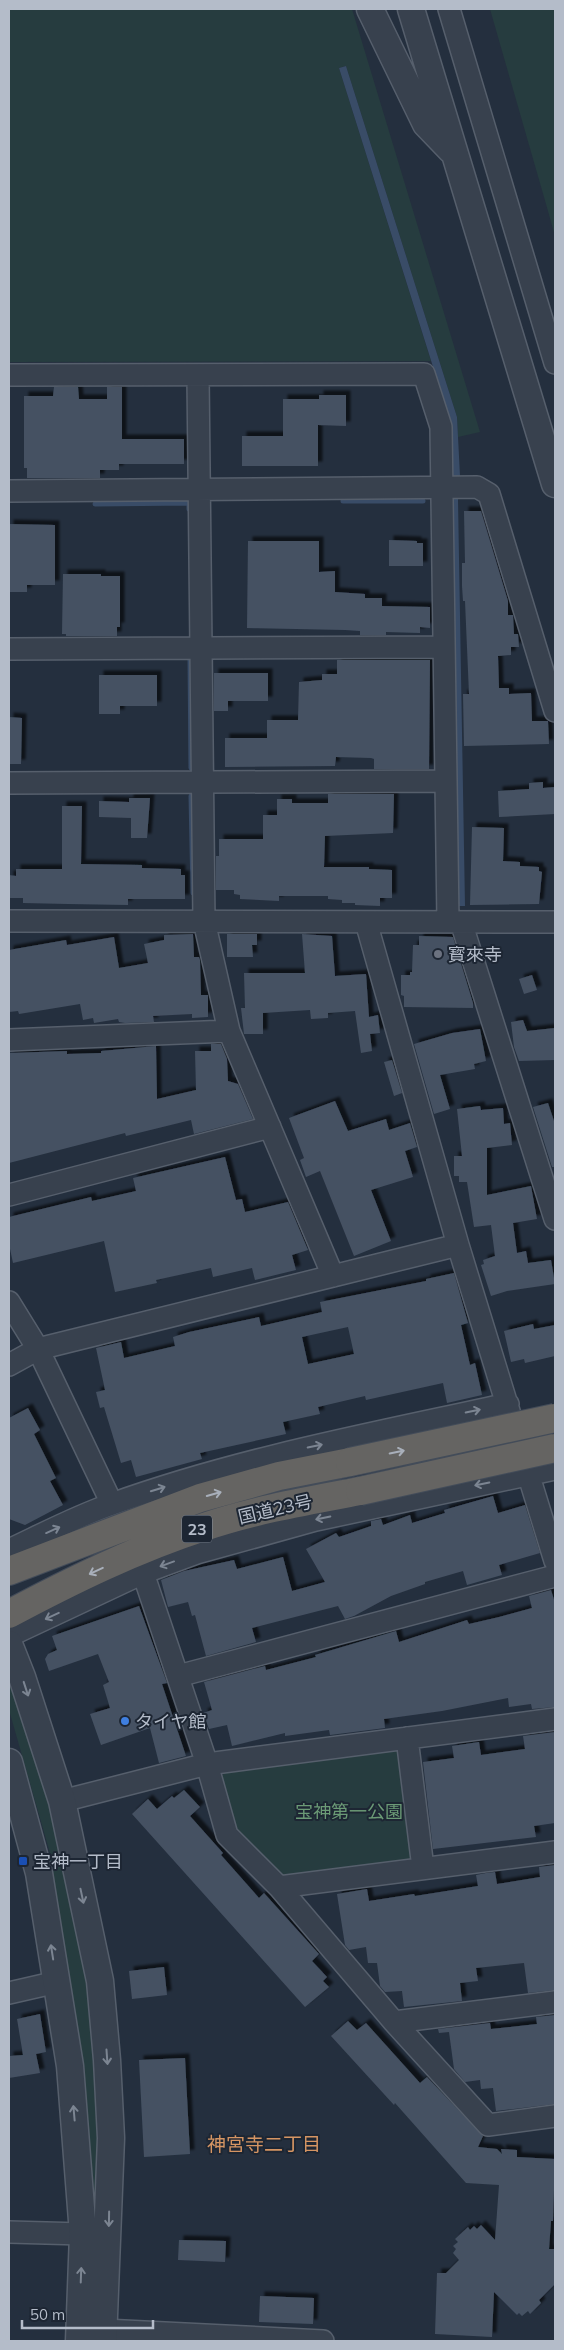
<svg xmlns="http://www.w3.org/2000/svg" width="564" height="2350" font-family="Mulish,'Noto Sans JP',sans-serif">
<defs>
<filter id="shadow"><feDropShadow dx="4.5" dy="-4.5" stdDeviation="1" flood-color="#0009"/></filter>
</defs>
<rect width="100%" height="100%" fill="#242f3e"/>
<path fill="#263c3f" d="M9,9H352L480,432L458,437L457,417L346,66L339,68L431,361L9,362Z
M490,9H555V236L546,204Z
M14,1684L35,1742L86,1963L101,2082L99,2259L50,1853L9,1710V1686Z
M394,1750L401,1752L414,1852L410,1859L280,1876L233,1824L220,1779L225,1772Z"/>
<path fill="#394c67" d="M346,66L457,417L460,476L458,500L465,906H457L451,424L339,68Z"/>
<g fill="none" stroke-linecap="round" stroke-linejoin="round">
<path stroke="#394c67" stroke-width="5" d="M343,501H423
M95,504L189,503V509
M190,656L191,768
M191,796L193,893"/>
</g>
<path fill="#455162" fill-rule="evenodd" filter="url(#shadow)" d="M54,387H78L79,399H107V387H122V439H184V464H119V470H100V478H27V468H24V396H53Z
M319,395H346V426L318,425V466H242V436H283V399H319Z
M464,511H481L508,601V615H513L514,634H518L519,647H511V655L498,656L499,688H509V694L531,693L532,721H548L549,744L464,746L463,694H469L465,601H463L462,586V563H465Z
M9,524L55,525V585H27V592H9Z
M389,540L417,541V543H423V566H389Z
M248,541H319V572L335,571V592L365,594V598H382V606L430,607V628L420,627V633L386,632V635H360V631L345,630L247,628Z
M63,574H101V576H120V627H117V636H66V634H62Z
M337,660H430L429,769H374V759L371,758L336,757L335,766L225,767V738H267V720H298L299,682L322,680V674H337Z
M214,673H268V701H228V711H214Z
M99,675H157V706H120V714H99Z
M9,717L22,718L21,764H9Z
M543,782V788L555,787V814L499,817L498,791L529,789V783Z
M328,794H394L393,833L325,836L324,867H369V869L392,870V898H380V906L355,905V903H342V900L328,899V896H279V901L240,899V895L234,894V890H216V856H219V839H263V815H277V799H292V803H328Z
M129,798H150L147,838H131V818L99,817V801L129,802Z
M62,806H82L81,864L142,865V868L181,869V875H185V899H128V905L68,904L23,903V898H9V875L16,876V869H62Z
M472,827L504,828L503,861L520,862V866L539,867V871L542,872L539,904L470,905Z
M193,934L194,957H199L200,960L201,995H208V1017L192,1018V1014L153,1016L154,1022L125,1023L119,1022L118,1019L94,1023L93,1018L83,1020L80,1004L19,1014L18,1011L9,1012V950L66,940L67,945L114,937L119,968L148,963L144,944L164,940V935Z
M227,934H257V945H252L253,957H227Z
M302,934L332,936L335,976L366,974L369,1017L378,1015L380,1033L370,1034L372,1051L361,1053L355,1011L328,1013V1018L311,1019L310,1010L263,1013V1034H244L241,1008H245L244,973H305Z
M419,936L453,937L456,947V958L459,957L473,1003V1008L404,1007V996L401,995V975H410V972H412L413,945H419Z
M532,975L537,990L524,994L519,979Z
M523,1020L527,1031L555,1028V1060L519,1061L514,1047L511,1022Z
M480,1029L486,1061L474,1064L475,1069L440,1075L450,1109L434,1114L414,1044L452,1033Z
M211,1044H221L227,1059L228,1081L238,1084L253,1119L194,1134L191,1120L126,1136L125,1133L9,1163V1053L67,1051V1054L101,1053V1051L156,1046L157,1099L196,1090L195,1051H211Z
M392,1060L402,1093L394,1096L384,1062Z
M335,1101L348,1131L386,1119L389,1130L410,1123L417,1147L405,1151L413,1177L371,1190L391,1241L354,1256L320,1171L306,1177L300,1160L304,1158L289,1118Z
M548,1103L555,1124V1167H552L533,1107Z
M480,1106L481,1110L503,1108L504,1124L510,1123L512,1145L487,1148V1195L531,1186L537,1219L513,1223L517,1253L526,1251L528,1263L551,1260L555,1284L507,1291L491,1296L481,1265L484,1264L483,1260L495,1256L491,1225L474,1227L467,1182H459V1176H454V1156H462L457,1109Z
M225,1157L236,1200L242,1199L245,1212L288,1202L308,1250L292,1255L296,1270L255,1280L252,1268L213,1277L211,1268L156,1280L157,1283L115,1292L104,1241L13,1263L9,1244V1217L91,1197L92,1201L136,1191L133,1178Z
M454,1273L468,1323L461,1325L470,1365L475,1363L482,1395L447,1403L443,1383L366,1400L365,1396L318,1407L320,1414L283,1422L286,1434L200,1453L202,1459L136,1477L131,1460L121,1463L104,1407L100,1408L96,1392L105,1390L96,1348L121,1342L124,1358L175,1346L173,1337L189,1332L259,1317L261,1326L322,1312L320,1302L426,1281V1279ZM348,1327L354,1354L308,1364L302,1337Z
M533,1324L534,1329L555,1325V1356L525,1363L524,1359L511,1362L504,1331Z
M28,1408L40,1430L34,1434L56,1478L50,1481L63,1505L25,1525L9,1519V1418Z
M493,1496L498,1513L525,1505L540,1553L499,1565L502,1575L467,1585L463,1571L425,1582V1584L391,1596L354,1616L345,1619L338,1606L252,1628L256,1642L206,1656L195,1615L192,1616L188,1602L168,1607L161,1580L184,1571L234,1560L237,1569L283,1557L292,1591L325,1582L306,1549L336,1533L339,1537L371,1526V1521L381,1519L383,1525L410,1515L412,1523L445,1513L444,1510Z
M551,1590L555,1603V1707L532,1709L531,1704L509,1707L508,1698L442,1711L384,1719L385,1728L330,1735L329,1730L285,1736V1733L232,1746L227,1725L209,1729L203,1713L212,1710L204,1682L265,1666L266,1670L316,1657L315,1655L396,1631L399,1642L467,1620L469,1624L499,1617L532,1608L529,1596Z
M139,1606L167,1683L162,1684L186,1756L159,1763L150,1728L101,1745L90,1714L110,1708L103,1685L109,1682L98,1654L49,1671L45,1659L48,1654L57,1650L52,1636Z
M555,1732V1823L534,1826L536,1837L433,1849L423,1762L454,1758L452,1746L479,1742L481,1755L525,1749L523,1736Z
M184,1790L200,1807L190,1816L223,1853L221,1855L259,1898L264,1893L319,1954L312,1961L327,1977L323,1981L329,1987L305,2007L132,1814L148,1799L157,1809L172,1796L174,1798Z
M555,1865V1990L528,1993L524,1963L476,1968L478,1981L460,1983L462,2001L404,2007L402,1991L385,1992L380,1986L377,1963H368L366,1947L349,1950L345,1945L337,1894L367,1889L369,1901L414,1894L415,1896L478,1886L476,1875L486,1873L495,1872L497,1884L540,1877L539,1867Z
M164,1967L167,1995L132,1999L129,1971Z
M40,2014L46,2052L36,2054L40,2073L9,2078V2056L23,2055L17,2019Z
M555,2015V2104L496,2111L493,2088L481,2089L480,2080L465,2082L454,2069L449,2032L439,2033L438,2029L490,2023L491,2029L537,2024L536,2017Z
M348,2021L357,2030L366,2023L420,2083L427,2077L483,2136L478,2147L497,2149L502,2154L501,2149L517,2150V2157L555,2159L553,2221H551L549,2249H555V2284L539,2300L541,2303L530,2314L528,2311L522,2316L519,2313L517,2315L494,2292L492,2337L435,2334L437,2273H446L459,2260L453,2253L456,2249L453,2246L458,2242L455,2239L468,2227L470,2230L474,2226L477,2229L481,2225L495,2240L499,2185L466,2183L395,2103L394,2105L331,2036Z
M185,2058L190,2154L144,2157L139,2060Z
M179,2240L226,2241L225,2262L178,2260Z
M260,2296L314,2298L313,2324L259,2322Z"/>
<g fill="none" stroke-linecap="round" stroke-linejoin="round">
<g stroke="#565f6c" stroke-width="24">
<path id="minor" d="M449,9L555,363
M9,375L424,374L441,427L448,922
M198,376L204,921L229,1031L333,1276
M9,491L477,487L489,494L555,711
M9,649L444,647
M9,783L446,781
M9,921L555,922
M366,922L458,1245L555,1561
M461,922L555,1219
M9,1040L229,1031
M9,1195L270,1127
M9,1302L38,1349L112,1504
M9,1365L38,1349L458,1245
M9,1550C43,1534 77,1516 112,1504C240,1458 376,1433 508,1404
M143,1573L207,1764L227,1835L279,1887L394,2022L555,2002
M9,1636L143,1573L197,1553L316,1520L555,1469
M178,1676L555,1576
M407,1738L423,1868
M62,1801L207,1764L555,1719
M279,1887L555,1852
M9,1993L57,1982
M394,2022L488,2125L555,2116
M9,2232L83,2234
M104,2330L323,2341"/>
</g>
<g stroke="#565f6c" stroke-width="29">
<path id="tertiary" d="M370,9L426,124L451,150
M411,9L555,484
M9,1644L22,1677L62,1801L100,1981L107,2060L111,2138L103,2341
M9,1762L39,1873L70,2066L83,2234L79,2341"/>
</g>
<g stroke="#434c59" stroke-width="30">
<path id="trunk" d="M9,1571L200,1498L279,1476L350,1462
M9,1614C71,1581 136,1549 204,1527C254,1510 307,1501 360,1491"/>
</g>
<use href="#minor" stroke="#38414e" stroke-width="21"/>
<use href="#tertiary" stroke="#38414e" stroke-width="26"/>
<use href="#trunk" stroke="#656462" stroke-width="28"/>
<g stroke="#434c59" stroke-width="30" stroke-linecap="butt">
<path id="trunk-bridge" d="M350,1462L555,1418
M360,1491L555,1448"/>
</g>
<use href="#trunk-bridge" stroke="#656462" stroke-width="28"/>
</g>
<defs><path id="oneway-shaft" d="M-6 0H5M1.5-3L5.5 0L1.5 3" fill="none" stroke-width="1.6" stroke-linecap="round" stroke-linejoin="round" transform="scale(1.25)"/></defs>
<g stroke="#7c8592">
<use href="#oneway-shaft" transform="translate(473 1411) rotate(-12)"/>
<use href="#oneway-shaft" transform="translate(315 1446) rotate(-12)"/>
<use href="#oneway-shaft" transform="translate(482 1484) rotate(168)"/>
<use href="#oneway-shaft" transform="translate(158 1489) rotate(-17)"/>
<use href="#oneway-shaft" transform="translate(323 1518) rotate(168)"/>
<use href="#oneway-shaft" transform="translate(53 1530) rotate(-24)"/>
<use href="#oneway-shaft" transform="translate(167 1564) rotate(160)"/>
<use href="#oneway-shaft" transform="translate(52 1616) rotate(155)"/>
<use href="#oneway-shaft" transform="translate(26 1689) rotate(72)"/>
<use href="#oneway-shaft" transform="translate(82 1896) rotate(78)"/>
<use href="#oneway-shaft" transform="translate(52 1952) rotate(-99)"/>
<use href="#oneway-shaft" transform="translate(107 2057) rotate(86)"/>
<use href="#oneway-shaft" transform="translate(74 2113) rotate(-95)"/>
<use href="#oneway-shaft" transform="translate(109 2219) rotate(91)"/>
<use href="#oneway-shaft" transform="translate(81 2275) rotate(-88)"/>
</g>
<g stroke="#a8afba">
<use href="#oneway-shaft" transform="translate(397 1452) rotate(-12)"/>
<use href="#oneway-shaft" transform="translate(214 1494) rotate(-16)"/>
<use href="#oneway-shaft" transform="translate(96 1571) rotate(155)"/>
</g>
<circle fill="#6b7280" stroke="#1d2633" stroke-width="2" cx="438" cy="954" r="5"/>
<circle fill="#3f7fe0" stroke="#1d2633" stroke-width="2" cx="125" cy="1721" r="5"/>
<rect fill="#1a4fb4" stroke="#1d2633" stroke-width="2" x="18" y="1856" width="10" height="10" rx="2.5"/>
<g text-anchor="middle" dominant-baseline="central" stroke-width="4" stroke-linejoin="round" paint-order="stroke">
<rect fill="#1d2633" stroke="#878f9c" stroke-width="1" x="182" y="1515.5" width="30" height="27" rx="4"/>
<g font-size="16" font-weight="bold" fill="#b4bcc9">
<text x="197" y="1529">23</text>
</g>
<g font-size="18" fill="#b4bcc9" stroke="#1d2633" text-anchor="start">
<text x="448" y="954">寳來寺</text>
<text x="135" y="1721">タイヤ館</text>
<text x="33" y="1861">宝神一丁目</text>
</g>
<g font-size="18" fill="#b4bcc9" stroke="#1d2633">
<text transform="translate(275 1509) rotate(-13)">国道23号</text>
</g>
<g font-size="18" fill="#6b9a76" stroke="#1d2633">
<text x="349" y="1811">宝神第一公園</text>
</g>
<g font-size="19" fill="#d59563" stroke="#1d2633">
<text x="264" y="2144">神宮寺二丁目</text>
</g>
</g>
<rect width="564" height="2350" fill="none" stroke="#b4bcc9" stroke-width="20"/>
<path d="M22 2320v8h131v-8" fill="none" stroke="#b4bcc9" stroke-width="2.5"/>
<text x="30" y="2320" font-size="15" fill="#b4bcc9" stroke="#1d2633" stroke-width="4" paint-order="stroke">50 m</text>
</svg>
